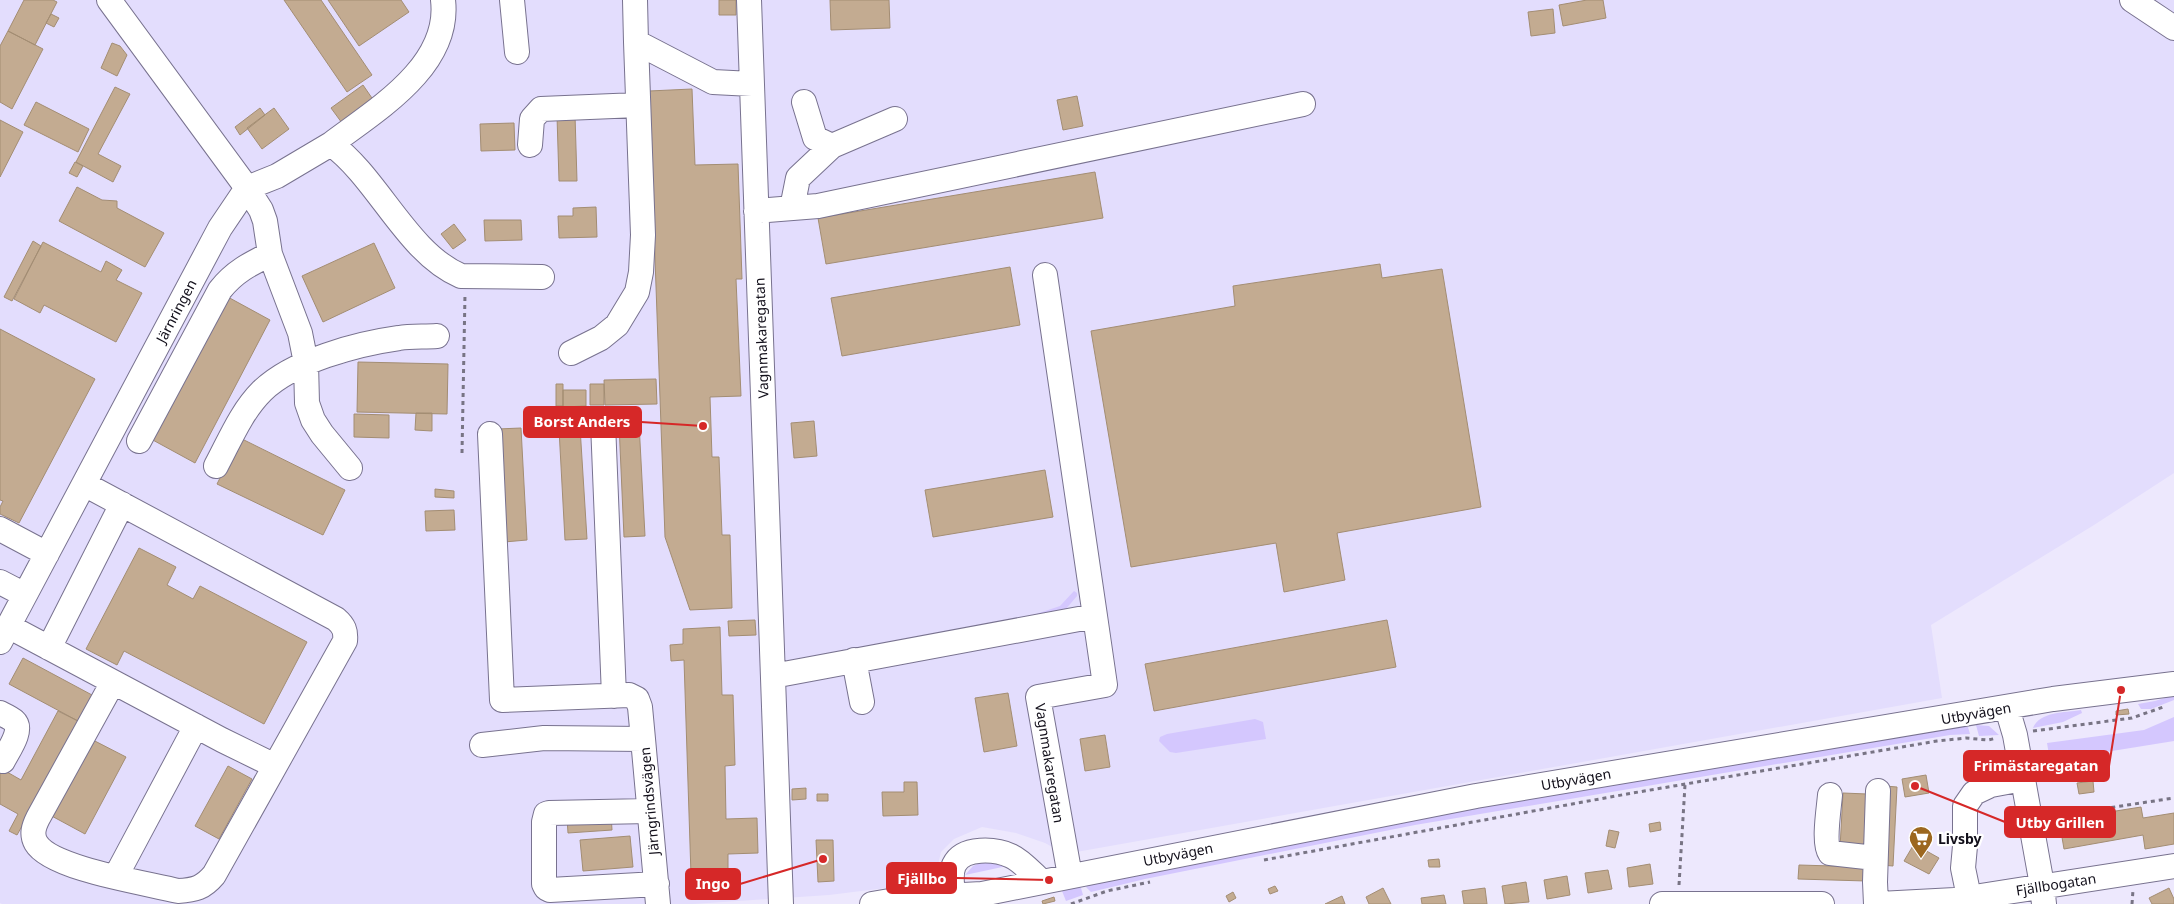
<svg xmlns="http://www.w3.org/2000/svg" width="2174" height="904" font-family="'Noto Sans',sans-serif">
<rect width="100%" height="100%" fill="#ede8fd"/>
<path fill="#e3ddfd" d="M0,0H2174V473L2094,525L1931,625L1942,698L1065,854L1045,843L1016,833L982,827L954,839L941,852L934,882L829,895L693,904H2L0,903Z"/>
<path fill="#d4c7fe" d="M1074,591L1077,593V596L1065,610L1027,617L1060,606Z
M2174,695V700L2151,709H2141L2138,704L2155,701Z
M2081,710L2082,713L2063,722L2033,728C2040,711 2065,713 2081,710Z
M2174,717V741L2050,761L2047,743L2144,730Z
M1255,719L1263,722L1266,739L1176,753L1170,752L1159,741L1160,737L1167,734Z
M1976,725L1989,726L1999,735L1979,736Z
M1963,726L1968,727L1970,734L1950,735L1415,825L1145,879L1091,892L1086,887L1089,884L1430,814Z
M987,860L1007,866L965,875L973,866Z
M1079,887L1081,888L1083,895L1066,901L1062,891Z"/>
<path fill="#c3ab91" stroke="#a38d73" d="M24,0H53L57,2L35,45L8,31Z
M284,0H321L372,75L347,92Z
M328,0H401L409,12L359,46Z
M719,0H736V15H719Z
M830,0H889L890,28L831,30Z
M1587,0H1603L1606,18L1563,26L1559,5Z
M1553,9L1555,33L1531,36L1528,12Z
M51,14L59,18L54,27L46,23Z
M8,31L43,49L12,109L0,102V46Z
M112,43L120,46L127,55L117,76L101,68Z
M363,85L374,101L342,123L331,108Z
M115,87L130,94L98,154L121,166L113,182L76,162Z
M692,89L695,165L738,164L742,279H736L741,396L710,397L712,457H719L722,535H730L732,608L690,610L665,537L649,91Z
M1077,96L1083,126L1063,130L1057,100Z
M36,102L89,129L78,152L24,125Z
M260,108L265,115L240,135L235,127Z
M274,108L289,129L262,149L247,128Z
M575,115L577,181H559L557,116Z
M0,120L23,132L0,177Z
M514,123L515,150L481,151L480,124Z
M75,162L83,166L77,177L69,173Z
M1095,172L1103,218L826,264L818,218Z
M77,187L102,200L117,201V208L164,233L145,267L59,221Z
M596,207L597,237L559,238L558,216H573V208Z
M484,220H521L522,240L485,241Z
M454,224L466,240L453,249L441,234Z
M33,241L41,246L12,301L4,297Z
M43,242L101,272L106,261L122,270L116,280L142,293L116,342L44,305L40,313L14,299Z
M374,243L395,288L323,322L302,276Z
M1380,264L1382,278L1442,269L1481,507L1337,533L1345,580L1284,592L1276,543L1131,567L1091,331L1235,306L1233,286Z
M1010,267L1020,325L842,356L831,298Z
M226,296L270,320L195,463L151,439Z
M0,329L95,379L19,523L0,514V507L3,501L0,500Z
M358,362L448,364L447,414L357,412Z
M656,379L657,404L605,405L604,380Z
M556,384H563V406H556Z
M590,384H604V405H590Z
M563,390H586V406L563,407Z
M416,413H432V431L415,430Z
M354,414L389,415V438L354,437Z
M814,421L817,456L794,458L791,423Z
M639,423L645,536L624,537L619,424Z
M580,427L587,539L565,540L559,429Z
M521,428L527,540L504,542L498,429Z
M240,438L345,490L323,535L217,484Z
M1045,470L1053,517L933,537L925,490Z
M435,489L454,491V498L435,497Z
M454,510L455,530L426,531L425,511Z
M139,548L176,567L167,585L193,599L200,586L307,642L264,724L124,651L117,665L86,649Z
M755,620L756,635L729,636L728,621Z
M1387,620L1396,667L1154,711L1145,664Z
M720,627L722,695H733L735,765L725,766L726,819L757,818L758,853L728,854V874L691,875L684,660L671,661L670,645L683,644V629Z
M23,658L92,695L78,721L9,684Z
M1008,693L1017,746L984,752L975,698Z
M2128,709L2129,714L2116,715V711Z
M58,711L80,722L17,835L9,831L18,814L0,804V768L21,780Z
M1105,735L1110,767L1085,771L1080,739Z
M89,738L126,757L85,834L48,814Z
M228,766L252,779L219,839L195,826Z
M1926,775L1929,793L1905,797L1902,779Z
M2093,781L2094,792L2079,794L2077,783Z
M904,782H917L918,815L883,816L882,792H904Z
M1885,786L1897,787L1893,866L1881,865Z
M806,788V799L792,800V789Z
M1843,793L1867,794L1865,849L1840,848Z
M817,794H828V801H817Z
M2141,807L2143,818L2174,813V844L2145,849L2143,835L2064,849L2059,820Z
M611,814L612,830L568,833L567,818Z
M1660,822L1661,830L1650,832L1649,824Z
M1609,830L1619,832L1615,848L1606,846Z
M630,836L633,867L583,871L580,840Z
M816,840H833L834,881L818,882Z
M1914,844L1939,858L1929,874L1904,861Z
M1439,859L1440,867H1429L1428,860Z
M1650,864L1653,884L1629,887L1627,868Z
M1799,865L1866,867V881L1798,879Z
M1608,870L1612,889L1588,893L1585,873Z
M1567,876L1570,895L1547,899L1544,880Z
M1526,882L1529,902L1505,904L1502,886Z
M1275,886L1278,891L1270,894L1268,889Z
M1383,888L1391,904H1369L1366,897Z
M1485,888L1487,904H1464L1462,891Z
M2169,888L2174,899V904H2152L2149,898Z
M1233,892L1236,898L1229,902L1226,896Z
M1444,895L1446,904H1422L1421,898Z
M1342,896L1345,904H1325Z
M1054,897L1055,901L1043,904L1042,901Z"/>
<g fill="none" stroke-linecap="round" stroke-linejoin="round">
<g stroke="#78728f" stroke-width="26">
<path id="minor" d="M512,0L517,52
M635,0L636,42L713,82L752,84
M749,0L781,904
M2132,0L2174,28
M804,102L815,138L832,146
M331,144C376,110 451,66 443,0
M530,145L532,119L541,109L638,105
M792,208L798,178L832,146L895,119
M756,211L818,206L1303,104
M1045,275L1095,616
M571,353L601,338L617,325L637,292L641,272L643,235L636,42
M603,423L614,696
M490,434L502,700L629,695L637,699L640,707L643,739
M139,441L220,290C234,272 250,264 270,254
M216,466C230,440 241,412 262,391C293,361 356,344 399,338C411,336 424,337 437,336
M350,468L322,434L313,420L307,403L306,363L300,333L270,254L265,221L261,210L247,188L277,176L331,144C378,178 407,253 461,276L542,277
M84,484L336,619C344,626 346,631 345,641L214,875C203,888 195,890 178,891C147,883 51,869 36,843C31,834 34,826 38,818L113,682
M0,529L47,554
M0,582L25,595
M8,626L222,740L275,766
M0,642L220,228L247,188L109,0
M49,648L122,504
M854,660L862,702
M773,676L1095,616L1105,685L1038,697L1070,876
M2007,708L2015,735L2042,885L2044,904
M0,713C4,715 11,718 14,721C24,730 7,752 3,761
M482,745L544,738L643,739L658,904
M1830,795C1829,808 1823,843 1830,853L1875,858
M649,811L549,813L546,814L544,822V884L546,888L550,890L657,884
M116,876L196,726
M1969,897L1963,868L1965,846V806L1974,793L1991,785L2023,779
M872,904L907,898L982,894L1476,796L2053,699L2174,684
M955,904C953,893 949,876 954,865C963,846 996,849 1011,856C1022,861 1033,874 1041,881
M1662,904H1822
M1876,904L1875,882L1878,791
M1879,904L1955,900L2174,866"/>
</g>
<path stroke="#787484" stroke-width="3" stroke-dasharray="4 4" stroke-linecap="butt" d="M462,453L465,294
M2033,731L2132,718L2166,706
M2048,817L2174,798
M1264,860L1627,794L1937,741L1966,738L1988,740L1997,738
M1679,885L1685,785
M1071,904L1107,891L1150,882
M2132,904L2133,890"/>
<use href="#minor" stroke="#fff" stroke-width="24"/>
</g>
<defs>
<g id="supermarket-pin" transform="scale(1.25)"><path d="M0 17L-7.5 6A9.5 9.5 0 1 1 7.5 6Z" fill="#9c671f" stroke="#fff"/><path d="M-6-5.5h2.5l.6 2H6L4.5 2H-2.5L-4.4-4H-6ZM-1.5 3.2a1.3 1.3 0 1 0 .1 0ZM3 3.2a1.3 1.3 0 1 0 .1 0Z" fill="#fff"/></g>
</defs>
<g fill-rule="evenodd">
<use href="#supermarket-pin" x="1921" y="838"/>
</g>
<g text-anchor="middle" dominant-baseline="central" stroke-width="4.5" stroke-linejoin="round" paint-order="stroke">
<g font-size="14" fill="#120f1a" stroke="#fff">
<text transform="translate(176 311) rotate(-62)">Järnringen</text>
<text transform="translate(761 338) rotate(-92)">Vagnmakaregatan</text>
<text transform="translate(1976 713) rotate(-10)">Utbyvägen</text>
<text transform="translate(1050 763) rotate(81)">Vagnmakaregatan</text>
<text transform="translate(1576 779) rotate(-10)">Utbyvägen</text>
<text transform="translate(649 801) rotate(-95)">Järngrindsvägen</text>
<text transform="translate(1178 854) rotate(-11)">Utbyvägen</text>
<text transform="translate(2056 884) rotate(-9)">Fjällbogatan</text>
</g>
<g font-size="14" font-weight="bold" fill="#120f1a" stroke="#fff" text-anchor="start">
<text x="1938" y="838">Livsby</text>
</g>
</g>
<path fill="none" stroke="#d62828" stroke-width="2" d="M703 426L641 422M2121 690L2109 766M1915 786L2005 822M1049 880L956 878M823 859L740 884"/>
<g fill="#d62828" stroke="#fff" stroke-width="2">
<circle cx="703" cy="426" r="5"/>
<circle cx="2121" cy="690" r="5"/>
<circle cx="1915" cy="786" r="5"/>
<circle cx="1049" cy="880" r="5"/>
<circle cx="823" cy="859" r="5"/>
</g>
<g fill="#d62828" stroke="#d62828" stroke-width="2">
<rect x="524" y="407" width="117" height="30" rx="5"/>
<rect x="1964" y="751" width="145" height="30" rx="5"/>
<rect x="2005" y="807" width="110" height="30" rx="5"/>
<rect x="887" y="863" width="69" height="30" rx="5"/>
<rect x="686" y="869" width="54" height="30" rx="5"/>
</g>
<g font-size="15" text-anchor="middle" font-weight="bold" fill="#fff">
<text x="582" y="427">Borst Anders</text>
<text x="2036" y="771">Frimästaregatan</text>
<text x="2060" y="828">Utby Grillen</text>
<text x="922" y="884">Fjällbo</text>
<text x="713" y="889">Ingo</text>
</g>
</svg>
